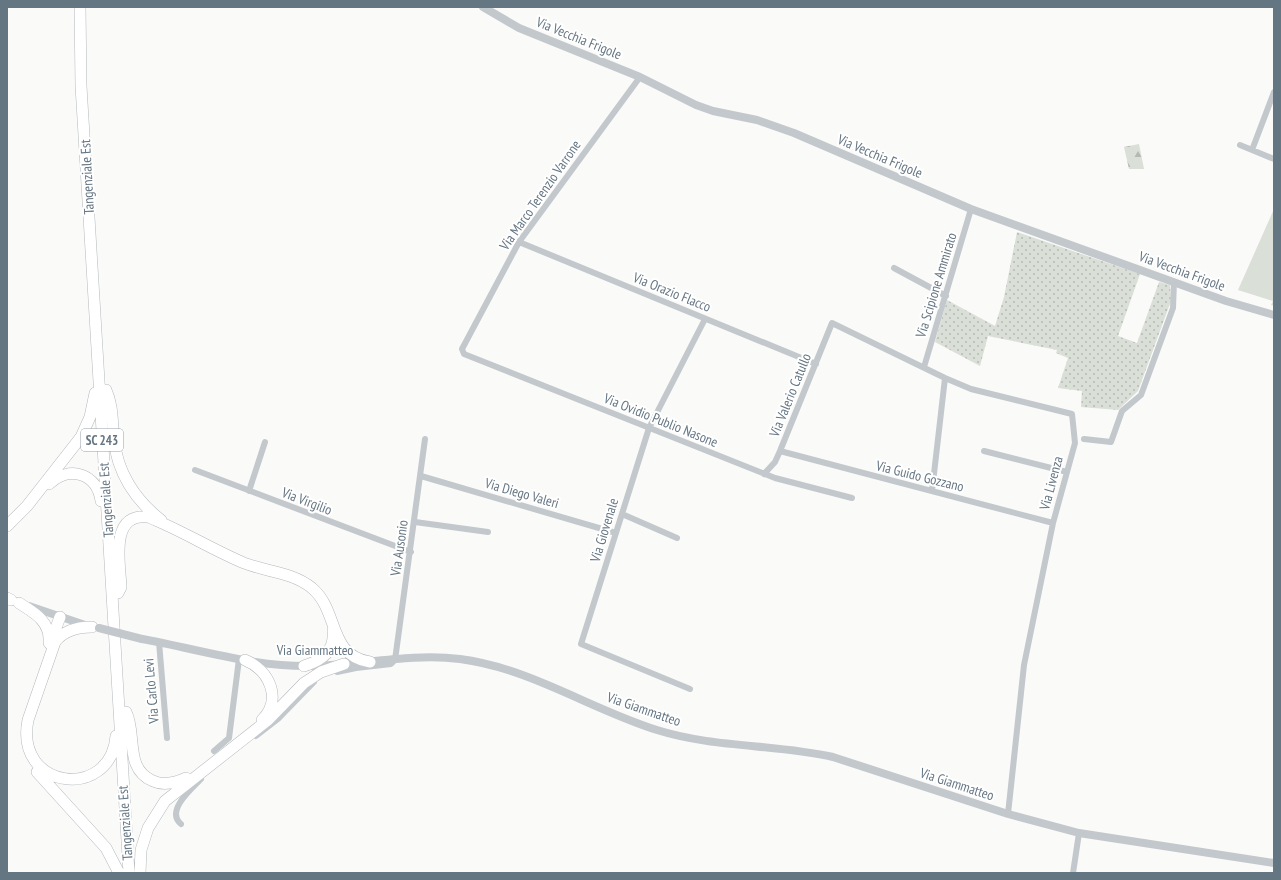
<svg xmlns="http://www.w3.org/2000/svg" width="1281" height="880" font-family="'PT Sans Narrow',sans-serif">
<defs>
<pattern id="grass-dots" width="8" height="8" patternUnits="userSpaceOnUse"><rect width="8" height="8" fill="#dadfd7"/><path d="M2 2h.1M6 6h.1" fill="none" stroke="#b4b9b4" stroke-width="1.8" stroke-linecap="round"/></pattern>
<pattern id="forest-firs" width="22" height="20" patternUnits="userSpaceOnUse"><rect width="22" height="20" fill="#dadfd7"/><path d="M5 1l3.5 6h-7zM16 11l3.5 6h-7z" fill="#b4b9b4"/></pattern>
</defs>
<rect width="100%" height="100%" fill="#fafaf8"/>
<path fill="url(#grass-dots)" d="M1017,232L1140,274L1118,336L1137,343L1159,282L1170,285L1171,301L1138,391L1118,410L1081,407L1082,391L1058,388L1068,358L1056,353L1057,350L988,336L980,366L935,342L947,300L995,326L1004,297Z"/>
<path fill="url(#forest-firs)" d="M1139,144L1144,169H1129L1124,147Z"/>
<path fill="#dadfd7" d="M1274,209V306L1271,305L1273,301L1238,290Z"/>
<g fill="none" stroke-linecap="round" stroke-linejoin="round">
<g stroke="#b4b9bd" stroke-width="12">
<path id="trunk" d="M80,7L81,86L129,873
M106,390C113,405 112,422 114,439C117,472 135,500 161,520
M49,484C69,465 97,473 101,501
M7,526L27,506L81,437L90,417L95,393
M118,593L121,587C120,563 109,513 148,517C181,530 211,549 244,563C267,572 292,572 312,588C340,612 327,655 370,662
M7,598L11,600
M19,603C35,613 51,622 49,643
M92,627C78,627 64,630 55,642L28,720C14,790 111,801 116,736
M50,644L60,617
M245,660C269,670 283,699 262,720
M304,666C323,660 335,651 333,630
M126,712C137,734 124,769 153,781C164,786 175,783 186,778
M37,772L106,848L119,873
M140,873L141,850L148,828L165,801L268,720L304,683L321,672L344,664"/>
</g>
<path stroke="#c3c8cc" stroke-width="6" d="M640,77L519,242L462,349L464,354L775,478L852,498
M1240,145L1274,159
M1252,150L1274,92
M519,242L816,364
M894,268L946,296
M924,367L971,209
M1084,439L1111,442L1122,411L1141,395L1173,308L1174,282
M780,451L1053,523
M984,451L1067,472
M195,470L411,552
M764,474L775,462L780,451L832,323L945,378L971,389L1072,414L1075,443L1053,523L1024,665L1008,814
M421,476L616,533
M249,491L265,442
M932,491L945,378
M622,514L677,538
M415,522L488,532
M159,642L167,738
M337,672L356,668L391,664L395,660L425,439
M690,689L581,644L649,428L705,319
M256,736L278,719L314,682
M214,751L229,738L239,659
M181,824C165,811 192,788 201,779
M1073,873L1079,833"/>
<path stroke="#c3c8cc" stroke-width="8" d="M483,7L519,28L640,77L696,105L713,111L757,120L794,133L971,209L1226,301L1274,315
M29,606L88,626
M142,639C198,649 253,667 311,666C360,665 411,653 460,659C530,668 590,709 657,730C714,748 776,744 833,757L1008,814L1079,833L1274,863"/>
<use href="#trunk" stroke="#fff" stroke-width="11"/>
<path stroke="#c3c8cc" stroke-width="8" d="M99,628L142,639"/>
</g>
<g text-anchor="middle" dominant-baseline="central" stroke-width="4" stroke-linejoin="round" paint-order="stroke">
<rect fill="#fff" stroke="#939fa8" stroke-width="1" x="81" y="429" width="42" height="22" rx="3"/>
<g font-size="13" font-weight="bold" fill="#657683">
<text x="102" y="440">SC 243</text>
</g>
<g font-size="14" fill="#657683" stroke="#fff">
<text transform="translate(579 38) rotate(22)">Via Vecchia Frigole</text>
<text transform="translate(880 156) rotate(23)">Via Vecchia Frigole</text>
<text transform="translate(87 177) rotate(-93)">Tangenziale Est</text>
<text transform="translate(540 195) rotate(-55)">Via Marco Terenzio Varrone</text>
<text transform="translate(1182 271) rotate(20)">Via Vecchia Frigole</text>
<text transform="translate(936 285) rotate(-73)">Via Scipione Ammirato</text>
<text transform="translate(672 292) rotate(22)">Via Orazio Flacco</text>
<text transform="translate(790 395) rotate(-68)">Via Valerio Catullo</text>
<text transform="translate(661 420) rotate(22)">Via Ovidio Publio Nasone</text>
<text transform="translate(920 476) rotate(14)">Via Guido Gozzano</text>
<text transform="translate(1051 483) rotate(-75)">Via Livenza</text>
<text transform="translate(522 493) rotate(16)">Via Diego Valeri</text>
<text transform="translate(106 500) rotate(-94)">Tangenziale Est</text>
<text transform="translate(307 501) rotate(21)">Via Virgilio</text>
<text transform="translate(604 530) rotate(-73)">Via Giovenale</text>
<text transform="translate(399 548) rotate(-82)">Via Ausonio</text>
<text x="315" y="650">Via Giammatteo</text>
<text transform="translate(151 691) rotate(-95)">Via Carlo Levi</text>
<text transform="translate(644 709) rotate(19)">Via Giammatteo</text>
<text transform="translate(957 784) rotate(18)">Via Giammatteo</text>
<text transform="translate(125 823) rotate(-94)">Tangenziale Est</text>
</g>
</g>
<rect width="1281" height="880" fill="none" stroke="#657683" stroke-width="16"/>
</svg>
